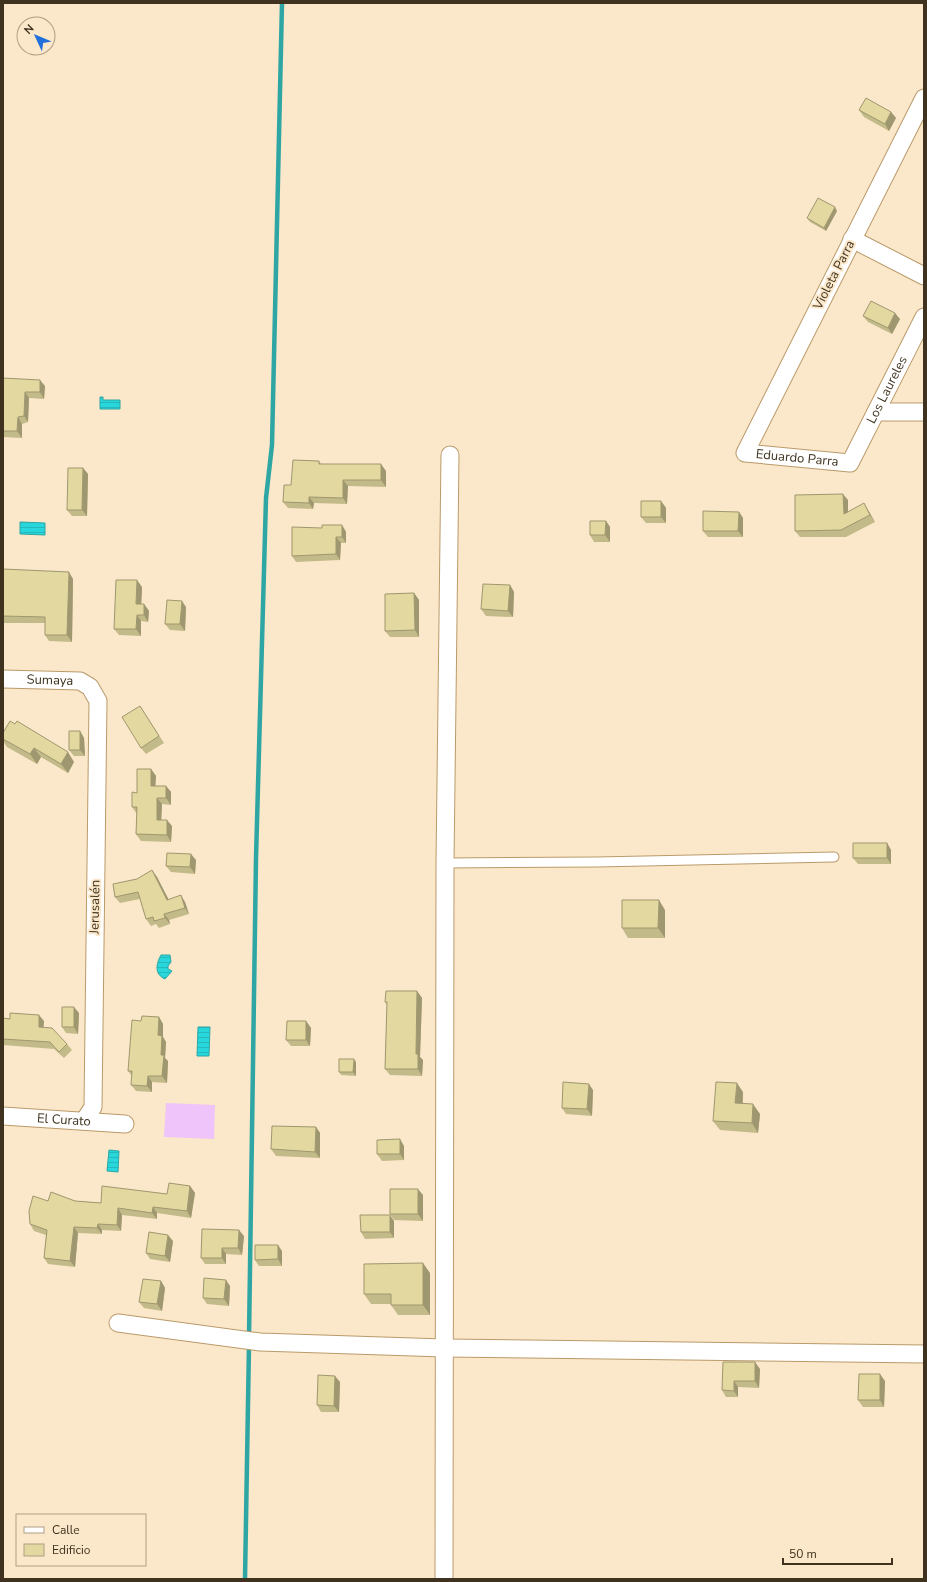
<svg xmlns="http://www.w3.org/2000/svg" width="927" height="1582" font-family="'Nunito Sans',sans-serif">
<defs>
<pattern id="water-rules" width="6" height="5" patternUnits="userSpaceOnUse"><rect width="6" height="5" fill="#27d7dc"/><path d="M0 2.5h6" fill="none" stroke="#24b9bc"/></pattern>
</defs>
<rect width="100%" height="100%" fill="#fbe7ca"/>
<path fill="#eec4fb" d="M166,1103L215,1105L214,1139L164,1137Z"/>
<path fill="url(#water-rules)" stroke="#2ea6a3" d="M100,397H103V400H120V409H100Z
M20,522L45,523V535L20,534Z
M161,955H170L171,962L168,966V969L172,971L165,979C154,974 156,964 161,955Z
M198,1027H210L209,1056H197Z
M109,1150L119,1151L118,1172L107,1171Z"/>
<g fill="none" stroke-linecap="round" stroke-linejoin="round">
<path stroke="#2ea6a3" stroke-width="4.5" d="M249,1337L256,858L266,498L272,445L282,3
M245,1579L249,1345"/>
<g stroke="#ba9a6a" stroke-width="11">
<path id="lane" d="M445,863L597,862L834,857"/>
</g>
<g stroke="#ba9a6a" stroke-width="19">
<g id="street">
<path id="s1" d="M924,98L745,453L850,463L924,317"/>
<path d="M852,239L924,276"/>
<path d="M876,412H924"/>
<path id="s2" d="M3,679L80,681L90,687L98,701L93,1107L84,1121"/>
<path id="s3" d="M3,1116L125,1124"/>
<path d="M118,1323L260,1342L444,1348L924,1354"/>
<path d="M444,1579L445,863L450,455"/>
</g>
</g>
<use href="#lane" stroke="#fff" stroke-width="9"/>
<use href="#street" stroke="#fff" stroke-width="17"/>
</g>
<path fill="#c3ba89" d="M859,110L891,112L896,118L889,131L864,117Z
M837,211L826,231L810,222L807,218Z
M863,316L900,319L892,334L868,322Z
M3,378L45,386L44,399L29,398L28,422L22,424V438L3,437Z
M319,461L321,464L386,471V487L348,486L347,504L314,503L313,509L288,508L283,502L291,485Z
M83,468L88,474L87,516H72L67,510Z
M848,500V512L868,510L875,522L846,537H800L795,531Z
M661,501L666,508V523H646L641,517Z
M739,512L743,518V537H708L703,531Z
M606,521L610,527V542H594L590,535Z
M342,525L346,532V543H341L340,560L296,562L292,556L322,528Z
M3,569L73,579L72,642L49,641L45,635V623H3Z
M510,585L514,592L513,617L486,616L481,609Z
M142,587L141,604H144L149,611L148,622L141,621V636L119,635L114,629Z
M414,593L419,600V637H390L385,631Z
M186,607L185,631L170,630L165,624Z
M140,706L164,743L146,754L141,748Z
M80,731L84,738L85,756H74L69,750Z
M3,733L74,762L68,773L41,757L37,764L7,747L3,741Z
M151,769L156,776L155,786H166L171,792V805L162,804L161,820L172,826L171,842L141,841L136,834L137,814L132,807L137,793Z
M887,843L891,850V864H858L853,858Z
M196,860L195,874L171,872L166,866Z
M152,870L157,877L168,899L185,902L189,914L169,920L170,924L159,928L156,924L151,926L146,919L140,899L120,903L115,897L137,879Z
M665,910V938H628L622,928Z
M417,991L422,998L420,1057L423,1060L422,1076L390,1075L385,1069L387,1005L385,1002Z
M79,1013L78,1034L66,1033L62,1027Z
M159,1017L163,1024V1037L166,1042L165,1058L168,1061L167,1083L152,1082V1092L136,1091L131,1085L132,1076L128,1071L141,1021Z
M3,1018L44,1021L43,1028L67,1044L72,1050L64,1058L54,1049L3,1045Z
M306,1021L311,1028L310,1046H291L286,1040Z
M356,1062V1076L341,1075L339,1072Z
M593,1090L592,1116L566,1114L562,1108Z
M743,1092V1104L760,1114L758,1133L720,1130L713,1121Z
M316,1127L320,1133V1158L276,1156L271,1149Z
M404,1146V1160L382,1161L377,1154Z
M190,1186L195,1193L191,1218L157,1213V1219L122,1215L121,1231L102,1230V1234L78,1233L75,1267L48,1264L44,1258L46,1235L34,1231L30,1224L48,1201H75L101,1203L167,1194Z
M423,1195V1221L394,1220L390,1214Z
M394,1221V1238L365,1239L361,1232Z
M244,1236L242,1255L226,1254V1264H205L201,1258Z
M173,1241L170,1262L150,1259L146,1253Z
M282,1251V1266H259L255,1260Z
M430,1273V1315H398L391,1305V1304H371L364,1294Z
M161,1281L165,1288L162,1311L144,1308L139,1302Z
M230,1286L229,1306L207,1304L203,1298Z
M723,1362L760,1369L759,1388L738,1387V1397H726L722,1390Z
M885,1381L884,1407H863L858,1400Z
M340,1382L339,1412H321L317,1405Z"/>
<path fill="#9f976f" d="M891,112L896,118L889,131L885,124Z
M835,207L837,211L826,231L824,228Z
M895,313L900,319L892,334L888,328Z
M40,380L45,386L44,399L40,392Z
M25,392L29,398L28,422L24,416Z
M18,417L22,424V438L17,431Z
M381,464L386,471V487L381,480Z
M83,468L88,474L87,516L82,510Z
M343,480L348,486L347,504L343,498Z
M843,494L848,500V520L844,514Z
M309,497L314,503L313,509L309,503Z
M661,501L666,508V523L661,517Z
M864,503L868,510L875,522L870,515Z
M739,512L743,518V537L738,531Z
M606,521L610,527V542L605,535Z
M342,525L346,532V543L342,537Z
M336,537L341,543L340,560L336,554Z
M69,572L73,579L72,642L67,635Z
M137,580L142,587L141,610L136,604Z
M510,585L514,592L513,617L508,611Z
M414,593L419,600V637L415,630Z
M182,601L186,607L185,631L180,624Z
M144,604L149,611L148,622L144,615Z
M137,615L141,621V636L136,629Z
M80,731L84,738L85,756L80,750Z
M34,748L41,757L37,764L30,754Z
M68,752L74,762L68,773L61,764Z
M151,769L156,776L155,792L151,786Z
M166,786L171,792V805L166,798Z
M157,798L162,804L161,826L157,820Z
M167,820L172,826L171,842L167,835Z
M887,843L891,850V864L887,858Z
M191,854L196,860L195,874L190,867Z
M152,870L157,877L172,906L167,900Z
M181,895L185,902L189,914L185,908Z
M659,900L665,910V938L658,928Z
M164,914L169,920L170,924L165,918Z
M417,991L422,998L420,1057L423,1060L422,1076L418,1069L416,1054Z
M74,1007L79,1013L78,1034L74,1027Z
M39,1015L44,1021L43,1034L39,1027Z
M159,1017L163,1024V1037L166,1042L165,1058L168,1061L167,1083L162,1076L161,1055L158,1035Z
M306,1021L311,1028L310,1046L306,1040Z
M354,1059L356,1062V1076L353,1072Z
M148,1076L152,1082V1092L147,1086Z
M737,1083L743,1092L742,1113L735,1103Z
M589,1084L593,1090L592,1116L587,1109Z
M753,1104L760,1114L758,1133L752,1123Z
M316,1127L320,1133V1158L315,1152Z
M400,1139L404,1146V1160L400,1154Z
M190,1186L195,1193L191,1218L187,1211Z
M418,1189L423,1195V1221L418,1214Z
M153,1207L157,1213V1219L152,1213Z
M118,1208L122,1215L121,1231L117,1225Z
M390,1215L394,1221V1238L390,1232Z
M98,1224L102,1230V1234L97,1228Z
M74,1227L78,1233L75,1267L70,1261Z
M239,1230L244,1236L242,1255L238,1248Z
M168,1235L173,1241L170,1262L165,1256Z
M278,1245L282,1251V1266L278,1259Z
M222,1248L226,1254V1264L222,1258Z
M423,1263L430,1273V1315L423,1305Z
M226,1280L230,1286L229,1306L224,1299Z
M161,1281L165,1288L162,1311L157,1304Z
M755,1362L760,1369L759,1388L755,1381Z
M880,1374L885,1381L884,1407L880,1400Z
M335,1376L340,1382L339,1412L334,1406Z
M734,1381L738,1387V1397L734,1391Z"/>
<path fill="#e3d89f" stroke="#9f976f" d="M866,98L891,112L885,124L859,110Z
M818,198L835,207L824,228L807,218Z
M871,301L895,313L888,328L863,316Z
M3,378L40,380V392H25L24,416L18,417L17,431H3Z
M293,460L319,461V464H381V480H343V498L309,497V503L283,502L284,485H291Z
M68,468H83L82,510H67Z
M843,494L844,514L864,503L870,515L841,530L795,531V495Z
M641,501H661V517H641Z
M703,511L739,512L738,531H703Z
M590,521H606L605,535H590Z
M322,525H342V537H336V554L292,556V527L322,528Z
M3,569L69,572L67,635H45V617L3,616Z
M116,580H137L136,604H144V615H137L136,629H114Z
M483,584L510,585L508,611L481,609Z
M414,593L415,630L385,631V594Z
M167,600L182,601L180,624H165Z
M140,706L159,736L141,748L122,717Z
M10,721L15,724L17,721L68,752L61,764L34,748L30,754L3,739V733Z
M69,731H80V750H69Z
M137,769H151V786H166V798H157V820H167V835L136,834L137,807H132V792L137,793Z
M853,843H887V858H853Z
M167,853L191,854L190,867L166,866Z
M152,870L167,900L181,895L185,908L164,914L165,918L154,921L153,917L146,919L138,892L115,897L113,884L137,879Z
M622,900H659L658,928H622Z
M386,991H417L416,1054H418V1069H385L387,1002H385Z
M62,1007H74V1027H62Z
M10,1013L39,1015V1027L52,1028L67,1044L59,1052L50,1042L3,1039V1018L10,1019Z
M142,1016L159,1017L158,1035L162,1036L161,1055H164L162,1076H148L147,1086L131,1085L132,1071H128L132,1020L141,1021Z
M287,1021H306V1040H286Z
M339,1059H354L353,1072H339Z
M563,1082L589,1084L587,1109L562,1108Z
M716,1082L737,1083L735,1103L753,1104L752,1123L713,1121Z
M272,1126L316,1127L315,1152L271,1149Z
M400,1139V1154H377V1140Z
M169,1183L190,1186L187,1211L153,1207L152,1213L118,1208L117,1225L98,1224L97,1228L74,1227L70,1261L44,1258L47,1230L30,1224L29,1211L33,1196L48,1201L51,1192L75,1201L101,1203L102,1186L167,1194Z
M390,1189H418V1214H390Z
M360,1215H390V1232H361Z
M202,1229L239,1230L238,1248H222V1258H201Z
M149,1232L168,1235L165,1256L146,1253Z
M255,1245H278V1259L255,1260Z
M423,1263V1305H391V1294H364V1264Z
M204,1278L226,1280L224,1299L203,1298Z
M143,1279L161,1281L157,1304L139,1302Z
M723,1362H755V1381H734V1391L722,1390Z
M859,1374H880V1400H858Z
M318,1375L335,1376L334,1406L317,1405Z"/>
<g text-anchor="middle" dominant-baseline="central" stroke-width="4" stroke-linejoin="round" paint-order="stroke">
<g font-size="13" fill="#3f321e" stroke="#fbe7ca">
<text transform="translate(834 275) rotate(-63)">Violeta Parra</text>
<text stroke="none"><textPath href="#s1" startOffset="585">Los Laureles</textPath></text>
<text stroke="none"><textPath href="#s1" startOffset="450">Eduardo Parra</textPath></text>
<text stroke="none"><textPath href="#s2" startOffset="47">Sumaya</textPath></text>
<text transform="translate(95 907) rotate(-89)">Jerusalén</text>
<text stroke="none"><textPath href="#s3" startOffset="61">El Curato</textPath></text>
</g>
</g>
<rect width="927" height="1582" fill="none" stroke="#3f321e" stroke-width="8"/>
<rect x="16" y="1514" width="130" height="52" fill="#fbe7ca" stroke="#b09f85"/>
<rect x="24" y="1527" width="20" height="6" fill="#ffffff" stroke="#b09f85"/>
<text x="52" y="1534" font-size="12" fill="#3f321e">Calle</text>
<rect x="24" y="1544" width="20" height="12" fill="#e3d89f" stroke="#b09f85"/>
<text x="52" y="1554" font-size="12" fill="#3f321e">Edificio</text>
<g transform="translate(36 36) rotate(314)"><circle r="19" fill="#fbe7ca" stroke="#b09f85"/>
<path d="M0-3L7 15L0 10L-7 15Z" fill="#216fda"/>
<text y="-6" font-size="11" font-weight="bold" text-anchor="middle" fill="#3f321e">N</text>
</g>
<path d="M783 1558v6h109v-6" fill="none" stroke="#3f321e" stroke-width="2"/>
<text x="789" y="1558" font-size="12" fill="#3f321e" stroke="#fbe7ca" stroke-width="3" paint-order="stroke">50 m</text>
</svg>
